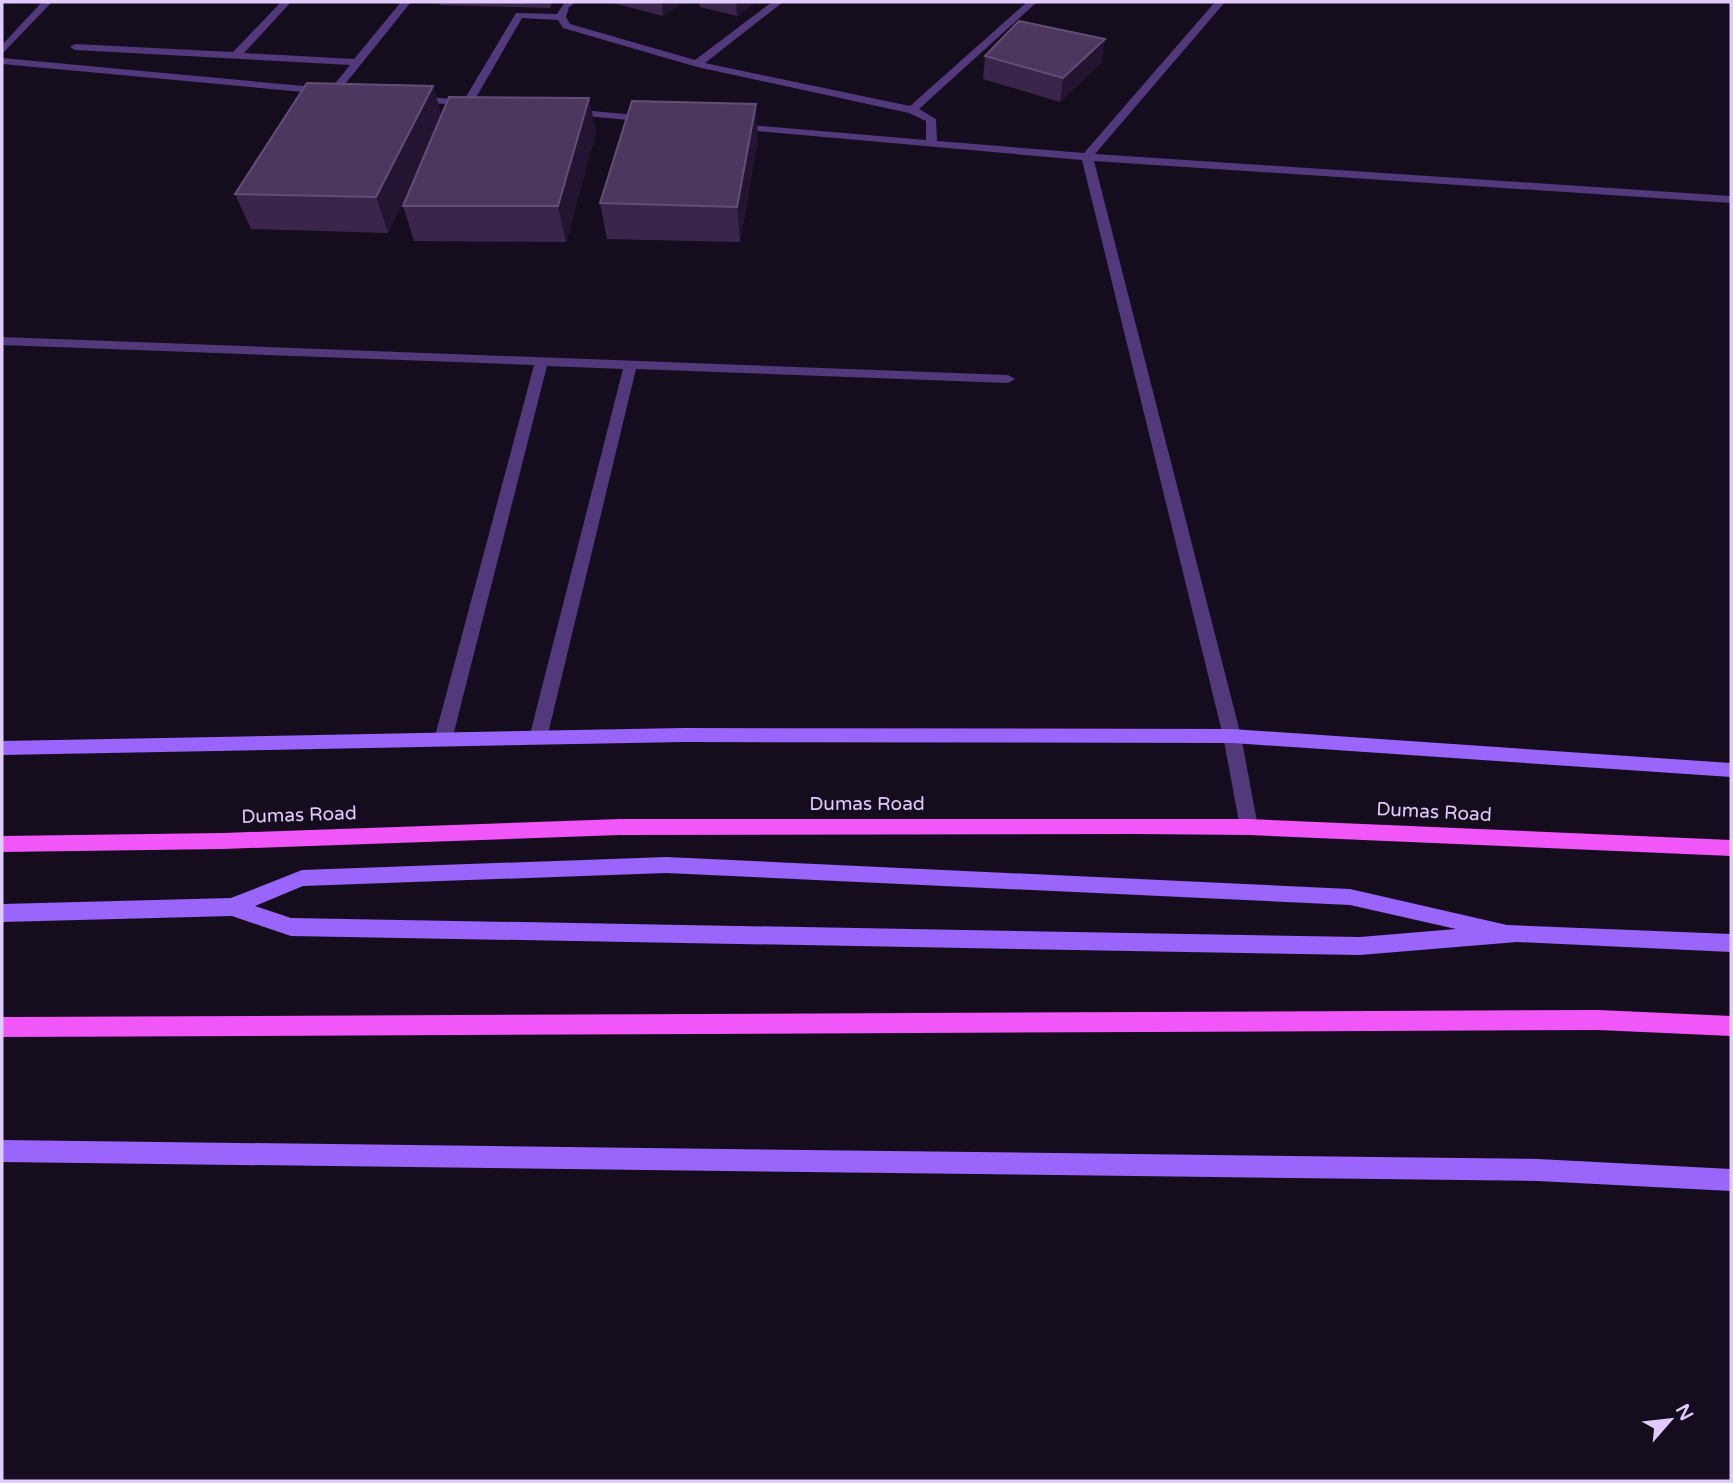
<svg xmlns="http://www.w3.org/2000/svg" width="1733" height="1483" font-family="'Varela Round',sans-serif">
<rect width="100%" height="100%" fill="#150d1e"/>
<g fill="none" stroke-linecap="round" stroke-linejoin="round">
<path fill="#51397b" fill-rule="evenodd" d="M281,2H291L244,53L354,59L401,2H411L337,94L333,95L328,92L350,65L75,50L70,47L75,44L233,52Z"/>
<path fill="#51397b" fill-rule="evenodd" d="M42,2H52L2,54V45Z
M565,2H576L569,7L566,17L570,24L695,60L772,2H783L705,63L910,106L1027,2H1037L919,109L936,119L937,141L1084,153L1215,2H1225L1095,154L1731,196V203L1094,161L1241,736L1258,827L1256,833L1249,835L1242,833L1240,827L1223,736L1082,160L733,129V125L737,124L926,140V121L909,113L697,67L563,28L558,20L522,18L474,101L476,106L416,102L411,99L416,96L464,100L516,13L557,14Z
M2,58L325,88L330,91L325,94L2,64Z
M569,109L649,116L654,119L649,122L565,114V110Z
M2,337L1008,375L1015,379L1008,383L636,369L547,738L544,743H532L529,738L623,369L547,366L452,740L449,745H437L434,740L534,365L2,345Z"/>
<path fill="#9965fa" fill-rule="evenodd" d="M684,728L1232,729L1731,763V777L1232,743L684,742L2,755V741Z
M666,857L1350,889L1507,925L1731,934V952L1517,942L1360,955L291,936L232,916L2,922V904L231,898L302,870ZM666,873L1350,905L1456,929L1360,937L291,918L255,906L303,886Z
M2,1140L1538,1159L1731,1169V1191L1538,1181L2,1162Z"/>
<path fill="#f156f9" fill-rule="evenodd" d="M620,819H1249L1731,840V856L1249,835L1135,834L620,835L223,849L2,852V836L223,833Z
M1598,1010L1731,1016V1036L1598,1030L2,1037V1017Z"/>
</g>
<path fill="#3a254b" d="M439,2H552L550,8L440,5Z
M609,2H683L663,16Z
M699,2H756L737,16L700,7Z
M985,56L1102,62L1060,102L983,79Z
M433,86L441,115L589,98L596,132L566,242L414,241L403,206L413,182L388,233L251,229L235,194Z
M758,138L740,242L607,239L600,203Z"/>
<path fill="#231431" d="M662,2H683L663,16Z
M736,2H756L737,16Z
M1105,39L1102,62L1060,102L1063,78Z
M433,86L443,120L388,233L376,197Z
M589,98L596,132L566,242L558,206Z
M756,104L758,138L740,242L737,207Z"/>
<path fill="#4c375e" stroke="#634e77" stroke-width="2" d="M1019,21L1105,39L1063,78L985,56Z
M307,83L433,86L376,197L235,194Z
M449,97L589,98L558,206H403Z
M632,101L756,104L737,207L600,203Z"/>
<g text-anchor="middle" dominant-baseline="central" stroke-width="5" stroke-linejoin="round" paint-order="stroke">
<g font-size="19" fill="#e1cbfd" stroke="#150d1e">
<text x="867" y="804">Dumas Road</text>
<text transform="translate(1434 812) rotate(3)">Dumas Road</text>
<text transform="translate(299 815) rotate(-2)">Dumas Road</text>
</g>
</g>
<rect width="1733" height="1483" fill="none" stroke="#e1cbfd" stroke-width="7"/>
<g transform="translate(1670 1420) rotate(62)" stroke="#150d1e" stroke-width="5" paint-order="stroke">
<path d="M0-5L12 26L0 18L-12 26Z" fill="#e1cbfd"/>
<text y="-10" font-size="19" font-weight="bold" text-anchor="middle" fill="#e1cbfd">N</text>
</g>
</svg>
